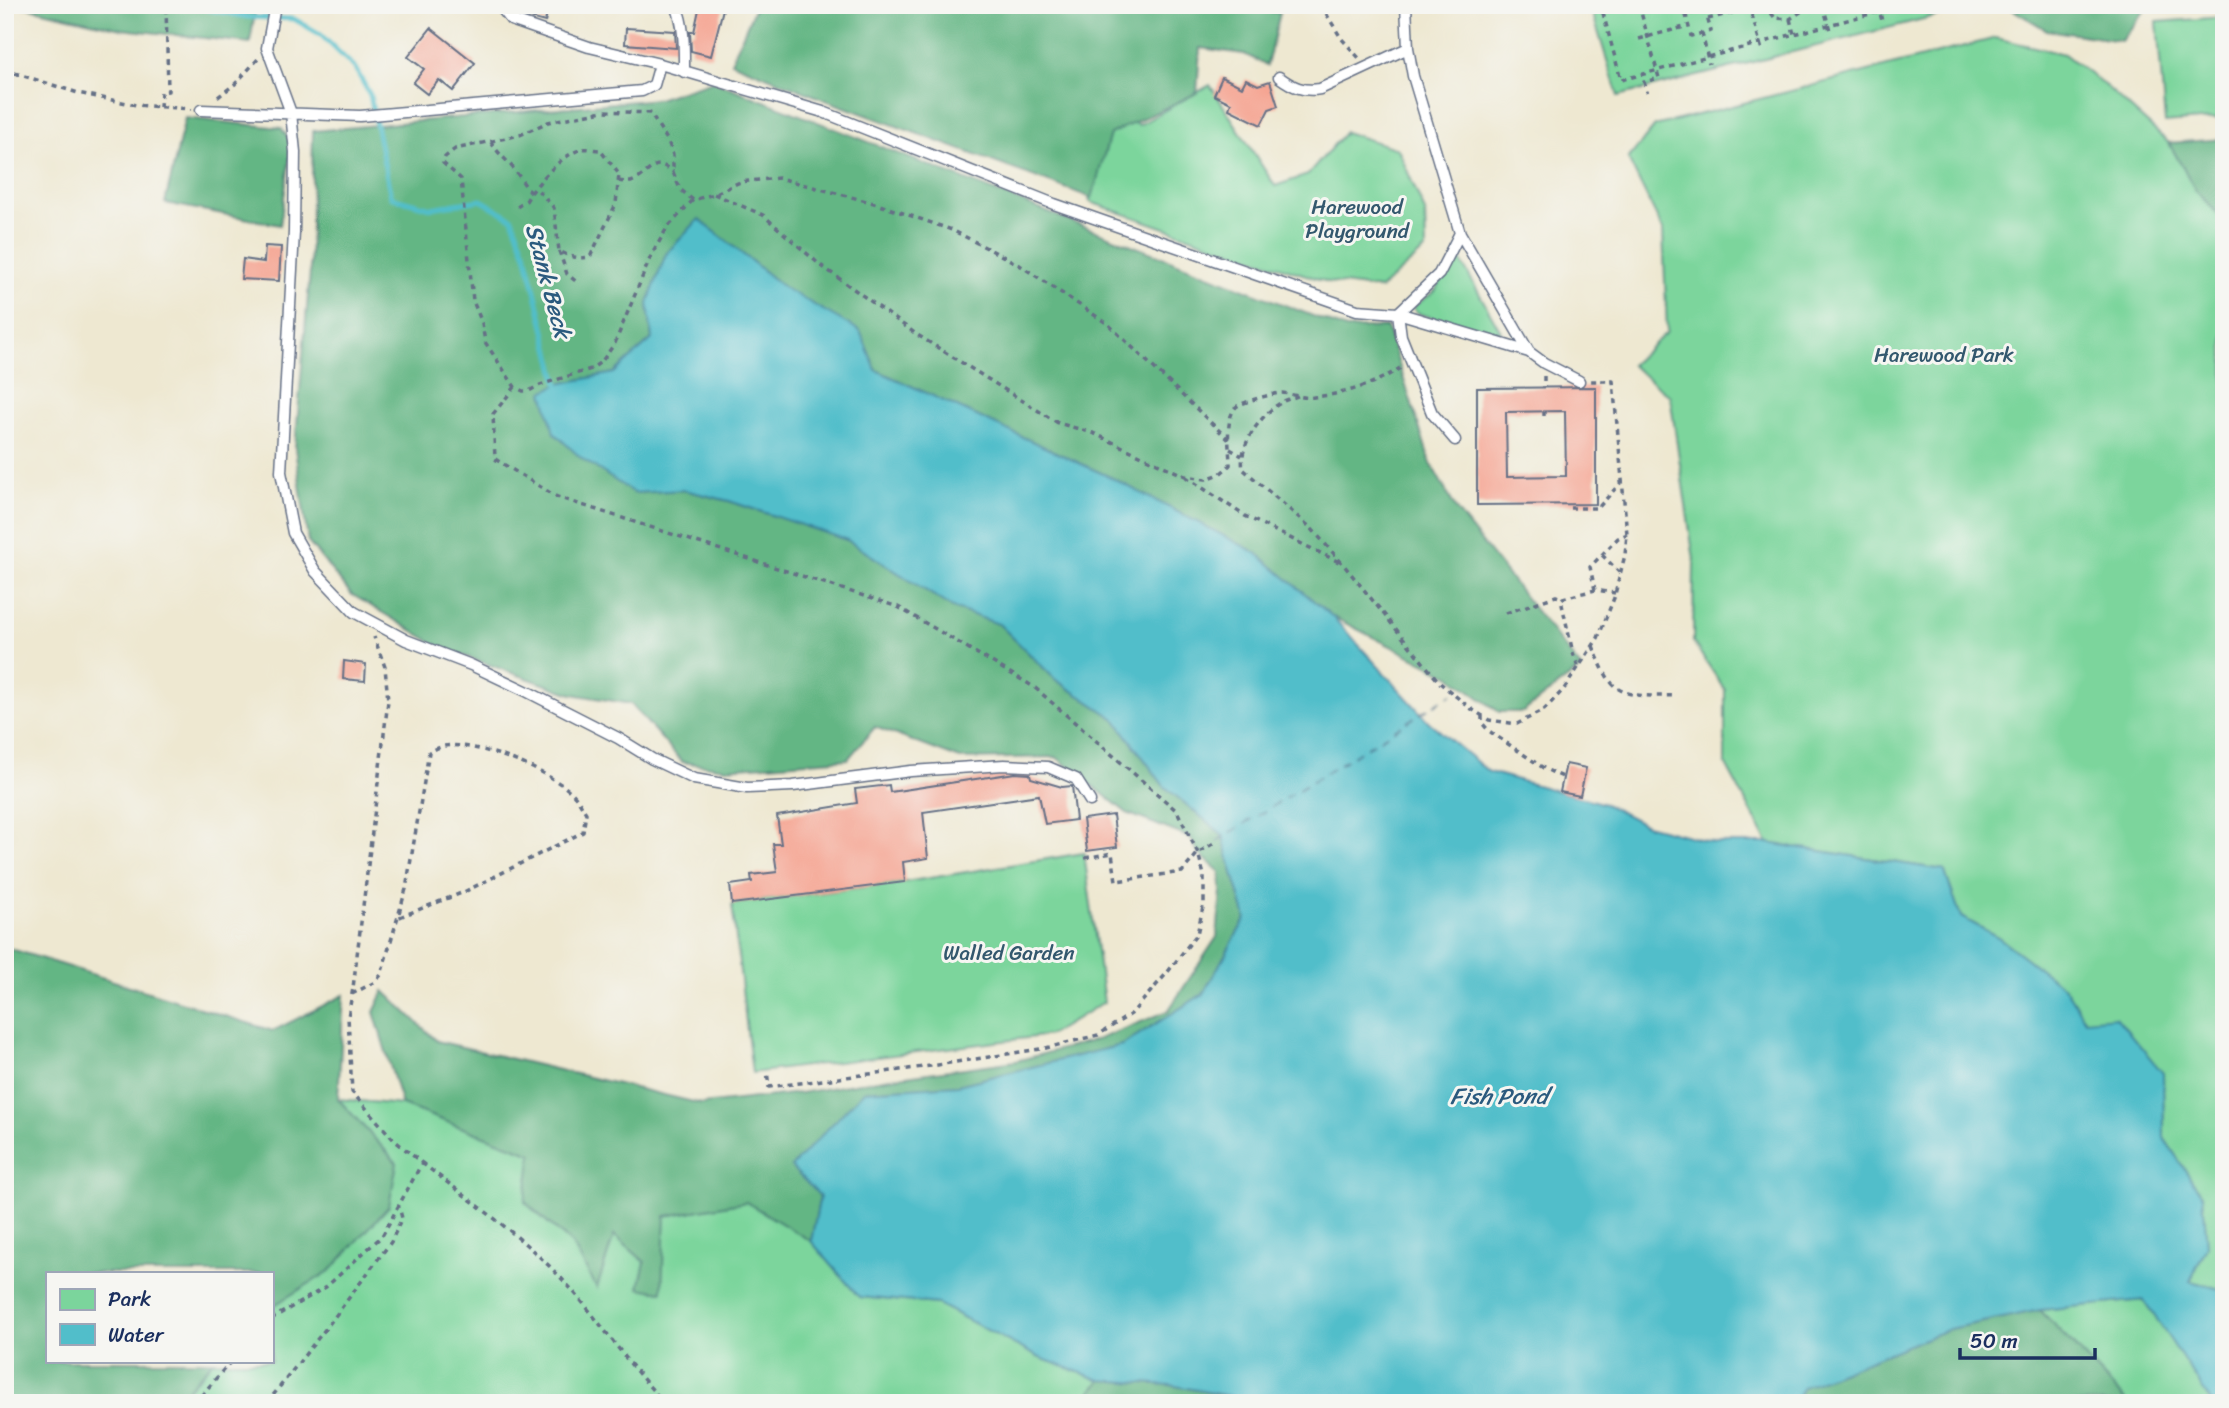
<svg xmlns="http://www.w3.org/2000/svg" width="2229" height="1408" font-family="Sriracha,sans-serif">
<rect width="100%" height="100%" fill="#f6f6f2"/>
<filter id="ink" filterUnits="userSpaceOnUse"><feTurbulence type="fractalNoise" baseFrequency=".0143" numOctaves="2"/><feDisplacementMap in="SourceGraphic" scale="14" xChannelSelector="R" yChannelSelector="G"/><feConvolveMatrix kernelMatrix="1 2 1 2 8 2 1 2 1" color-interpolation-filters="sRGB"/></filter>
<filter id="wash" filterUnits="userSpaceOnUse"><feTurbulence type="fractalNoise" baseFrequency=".00686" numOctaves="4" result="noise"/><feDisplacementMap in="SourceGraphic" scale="28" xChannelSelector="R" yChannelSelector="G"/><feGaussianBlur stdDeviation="1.57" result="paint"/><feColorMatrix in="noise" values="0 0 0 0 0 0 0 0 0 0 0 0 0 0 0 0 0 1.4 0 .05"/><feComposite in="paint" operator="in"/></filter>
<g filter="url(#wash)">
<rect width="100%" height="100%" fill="#eee8d1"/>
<path fill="#7bd59c" stroke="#4b827d" stroke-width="2" d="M1590,5H1979L1618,96Z
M2224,17V118L2165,123L2157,22Z
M1996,38L2064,54L2108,88L2169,143L2196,191L2224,220V1290L2190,1281L2207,1246L2203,1197L2164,1138L2163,1073L2085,1020L2065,988L1998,937L1961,917L1944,870L1768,843L1725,763V690L1693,642L1694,560L1670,396L1631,365L1667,332L1663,230L1628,159L1655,126Z
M1210,85L1275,186L1308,175L1345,132L1398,149L1425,212L1426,249L1380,289L1328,282L1234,252L1090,202L1074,137L1092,107L1139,125Z
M1457,254L1501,332L1496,336L1416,313L1413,307L1435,291Z
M1084,853L1104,1002L1050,1035L752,1073L732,904L905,882Z
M338,1099L402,1105L533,1154L525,1202L572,1244L597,1287L614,1235L645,1262L665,1216L746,1202L811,1241L859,1297L938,1304L1040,1358L1101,1380L1081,1403H175L213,1361H271V1307L331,1270L397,1163Z
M2144,1300L2212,1403H2128L2040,1310Z"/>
<path fill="#64b684" stroke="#407271" stroke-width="2" d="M17,5H256L250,43L121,29Z
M756,5H1231L1280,13L1267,65L1244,54L1200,48L1197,93L1110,134L1092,198L823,99L731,62Z
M2005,5H2149L2121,41L2047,30Z
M713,81L1346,329L1387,327L1431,464L1457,511L1581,668L1523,712H1499L1450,676L1333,617L1255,552L1112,478L876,370L859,331L786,289L699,219L666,254L648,303L652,339L614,373L558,384L634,493L684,490L729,501L847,540L953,608L999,624L1056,680L1114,718L1164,786L1222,834L1246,918L1203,994L1122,1045L958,1085L864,1091L820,1196L811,1241L746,1202L665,1216L662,1292L639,1288L645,1262L614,1235L597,1288L572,1244L525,1202L532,1154L402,1105L374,1012L384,991L437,1041L702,1104L800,1093L884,1079L1016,1061L1099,1039L1168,1011L1217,937L1221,891L1220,872L1198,853L1191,838L1127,813L1056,757L960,759L875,727L848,759L725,768L682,762L631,704L572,694L442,648L351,594L308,542L295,448L310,272L313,131L657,99Z
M185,118L281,128L292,143L280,225L165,203Z
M2224,139V220L2196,191L2169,143Z
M5,947L273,1031L344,995L338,1099L397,1163L389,1206L331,1270L271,1307V1273H47V1361H213L175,1403H5Z
M2040,1310L2128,1403H1794L1803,1387L1949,1329Z
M1101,1380L1170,1385L1267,1403H1081Z"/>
<path fill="#51beca" stroke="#367694" stroke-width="2" d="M699,219L786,289L860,331L876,370L1112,478L1255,552L1333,617L1429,722L1489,772L1605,804L1646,825L1715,843H1768L1944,870L1961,917L1998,937L2065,988L2085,1020L2116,1017L2163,1073L2164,1138L2203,1197L2207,1246L2190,1281L2224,1290V1403H2212L2144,1300L2040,1310L1949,1329L1803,1387L1794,1403H1267L1170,1385L1101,1380L1040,1358L938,1304L859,1297L811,1241L820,1196L791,1167L864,1091L958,1085L1122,1045L1203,994L1246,918L1222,834L1164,786L1114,718L1056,680L999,624L953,608L847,540L729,501L684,490L634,493L581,458L554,433L543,392L558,384L614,373L652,339L648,303L666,254Z"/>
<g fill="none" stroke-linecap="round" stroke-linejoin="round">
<path stroke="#51beca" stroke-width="5" d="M185,5L248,17L294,19L320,34L355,68L370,95L391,197L431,208L481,200L512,218L526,254L558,384"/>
<path stroke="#2b5a7e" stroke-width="2" stroke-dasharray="9 7" stroke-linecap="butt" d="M1217,841L1452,694"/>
</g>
<g id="blocks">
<path fill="#f5a593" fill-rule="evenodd" d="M509,5H549L545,22L515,14Z
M700,5H724L711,56L691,51L690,32H694Z
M431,28L475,63L453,91L439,80L427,94L413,83L424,69L408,57Z
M626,28L675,31L676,48L625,44Z
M1222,77L1242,87L1246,79L1258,85L1270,81L1278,106L1269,109L1261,125L1229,109L1231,103L1214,95Z
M265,246L281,247L279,281L241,279L243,259L264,262Z
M1596,387V504L1477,505V388ZM1565,411L1566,476L1507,477L1506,412Z
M344,661L366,664L365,681L343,679Z
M1566,764L1586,768L1580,796L1560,792Z
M1015,773L1030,774L1031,778L1062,787L1072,786L1076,820L1045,824L1039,795L923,812L928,858L903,862L905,882L732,904L730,885L752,882L751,875L777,872L773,844H781L777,816L857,803L855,789L889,785L890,792Z
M1113,815L1117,847L1087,851L1083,819Z"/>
</g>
</g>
<g filter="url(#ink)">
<use href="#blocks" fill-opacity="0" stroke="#657086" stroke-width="2"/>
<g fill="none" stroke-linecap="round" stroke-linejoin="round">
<g stroke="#657086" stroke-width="13">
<path id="lane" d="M275,5L267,48L291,113L295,152L294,232L281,472L293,533L315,571L354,612L406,640L471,665L528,692L618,738L652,759L694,779L747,788L793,786L911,771L1004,765L1048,767L1076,779L1090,801
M499,5L511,20L589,47L660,64L823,112L1054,204L1357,310L1398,313L1439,274L1460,233L1413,76L1408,48L1406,5
M676,5C685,27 684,49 684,72
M1279,77C1293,87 1303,92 1320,89L1408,48
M201,110L360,116L642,91L654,85L660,64
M1460,233L1529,352L1544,363L1579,381
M1455,440L1432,413L1401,336L1398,313L1529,352"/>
</g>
<path stroke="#657086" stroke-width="3.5" stroke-dasharray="5 5" stroke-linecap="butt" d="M1321,5L1341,38L1359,58
M1601,5L1603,13
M1632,5L1603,13L1621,80L1904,5
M1639,5L1659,78L1644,82L1647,92
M1749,5L1762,50
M1765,5L1775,18L1790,19L1802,11L1803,5
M1823,5L1831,34
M1878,5L1882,21
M1931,5L1932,7
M1705,10L1711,31L1691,36L1686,15Z
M1708,19L1764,5
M1790,19L1794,34
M1702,33L1709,64
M1639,39L1688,26
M5,70L78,93L136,105L191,109
M218,97L235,84L258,59
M160,107L161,92L168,91L166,5
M491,142C498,154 506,159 514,169C520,177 524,185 531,193L526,201L517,207
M619,181C622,182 629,182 631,182C650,176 652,154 673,172
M531,193C542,178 564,153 583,149C587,148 595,150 600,150L619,174L616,204L590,257C578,259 570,257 559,251L554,208L535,187
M714,194L763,215L819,264L916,334L1058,423L1093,433L1185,476L1206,479L1220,474L1230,465C1230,449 1224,420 1236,407C1242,402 1274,393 1282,393C1293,394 1303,399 1314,397C1345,394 1374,385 1400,368
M693,200L680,189L673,172V155L668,141L650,113L603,111L548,122L520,135L455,149L445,157L443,163L461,179L473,301L482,323L485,342L515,387L523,391H529L540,385L591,369L602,361L615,343L651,256L667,228L693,200L714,194L740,182L779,178L874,203L952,230L1018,264L1108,324L1230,441
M559,251L567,274L578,283
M1544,376V388
M515,387L493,414L495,459L557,497L898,607L1034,687L1177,811L1198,853L1204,875V903L1197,934L1167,973L1131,1014L1098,1035L1046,1048L931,1066L769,1087L767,1071
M1298,396C1293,398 1287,399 1282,402C1262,413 1238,445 1243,469L1311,528L1343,564L1440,683L1470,708L1489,720L1517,724L1544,710L1564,689L1598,638L1614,598L1625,555L1627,534L1613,381H1591
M1544,411V417
M1230,449L1242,456
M1186,477L1245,516L1341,563
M1570,508H1598L1622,481
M1602,555L1620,573
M1595,590L1590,567L1618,538L1627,534
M1506,613L1556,596L1563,598
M1593,646C1598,658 1603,672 1611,682C1624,700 1656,695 1676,696
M1578,666L1573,653L1561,600L1563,598L1595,590L1615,593
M1482,715V723L1489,731L1545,769L1563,777
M1085,858L1112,853L1116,881L1182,872L1198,853L1217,841
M352,994L375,982L381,975L406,889L429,752C433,750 439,747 444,746C477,741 551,771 574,795C579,800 582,807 586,813L583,832L464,892L397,918
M422,1163C475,1204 529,1241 573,1291C605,1328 631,1369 665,1403
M271,1319L326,1287L382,1236L422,1163L394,1140L352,1092L348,1017L353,988L388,701L385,667L374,637
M195,1403L231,1361
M267,1403L330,1323L391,1242L402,1218L399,1207"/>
<use href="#lane" stroke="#fff" stroke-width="10"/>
</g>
</g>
<g text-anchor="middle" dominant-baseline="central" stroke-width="6" stroke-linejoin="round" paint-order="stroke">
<g font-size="21" fill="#33586e" stroke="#f6f6f2">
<text x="1357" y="207">Harewood<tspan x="1357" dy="24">Playground</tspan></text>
<text x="1944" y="355">Harewood Park</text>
<text x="1009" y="953">Walled Garden</text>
</g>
<g font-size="23" font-style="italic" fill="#2b5a7e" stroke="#f6f6f2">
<text transform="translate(548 281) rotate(75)">Stank Beck</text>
<text x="1499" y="1096">Fish Pond</text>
</g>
</g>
<rect width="2229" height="1408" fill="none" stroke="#f6f6f2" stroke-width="28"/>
<rect x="46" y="1272" width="228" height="91" fill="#f6f6f2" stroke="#9ea6b7" stroke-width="2"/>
<rect x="60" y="1289" width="35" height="21" fill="#7bd59c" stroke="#9ea6b7" stroke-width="2"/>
<text x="108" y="1306" font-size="21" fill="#1b2f5e">Park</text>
<rect x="60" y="1324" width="35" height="21" fill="#51beca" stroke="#9ea6b7" stroke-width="2"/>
<text x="108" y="1342" font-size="21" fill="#1b2f5e">Water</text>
<path d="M1960 1348v10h135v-10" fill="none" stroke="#1b2f5e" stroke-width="3.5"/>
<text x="1970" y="1348" font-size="21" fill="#1b2f5e" stroke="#f6f6f2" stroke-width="5" paint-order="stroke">50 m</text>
</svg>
